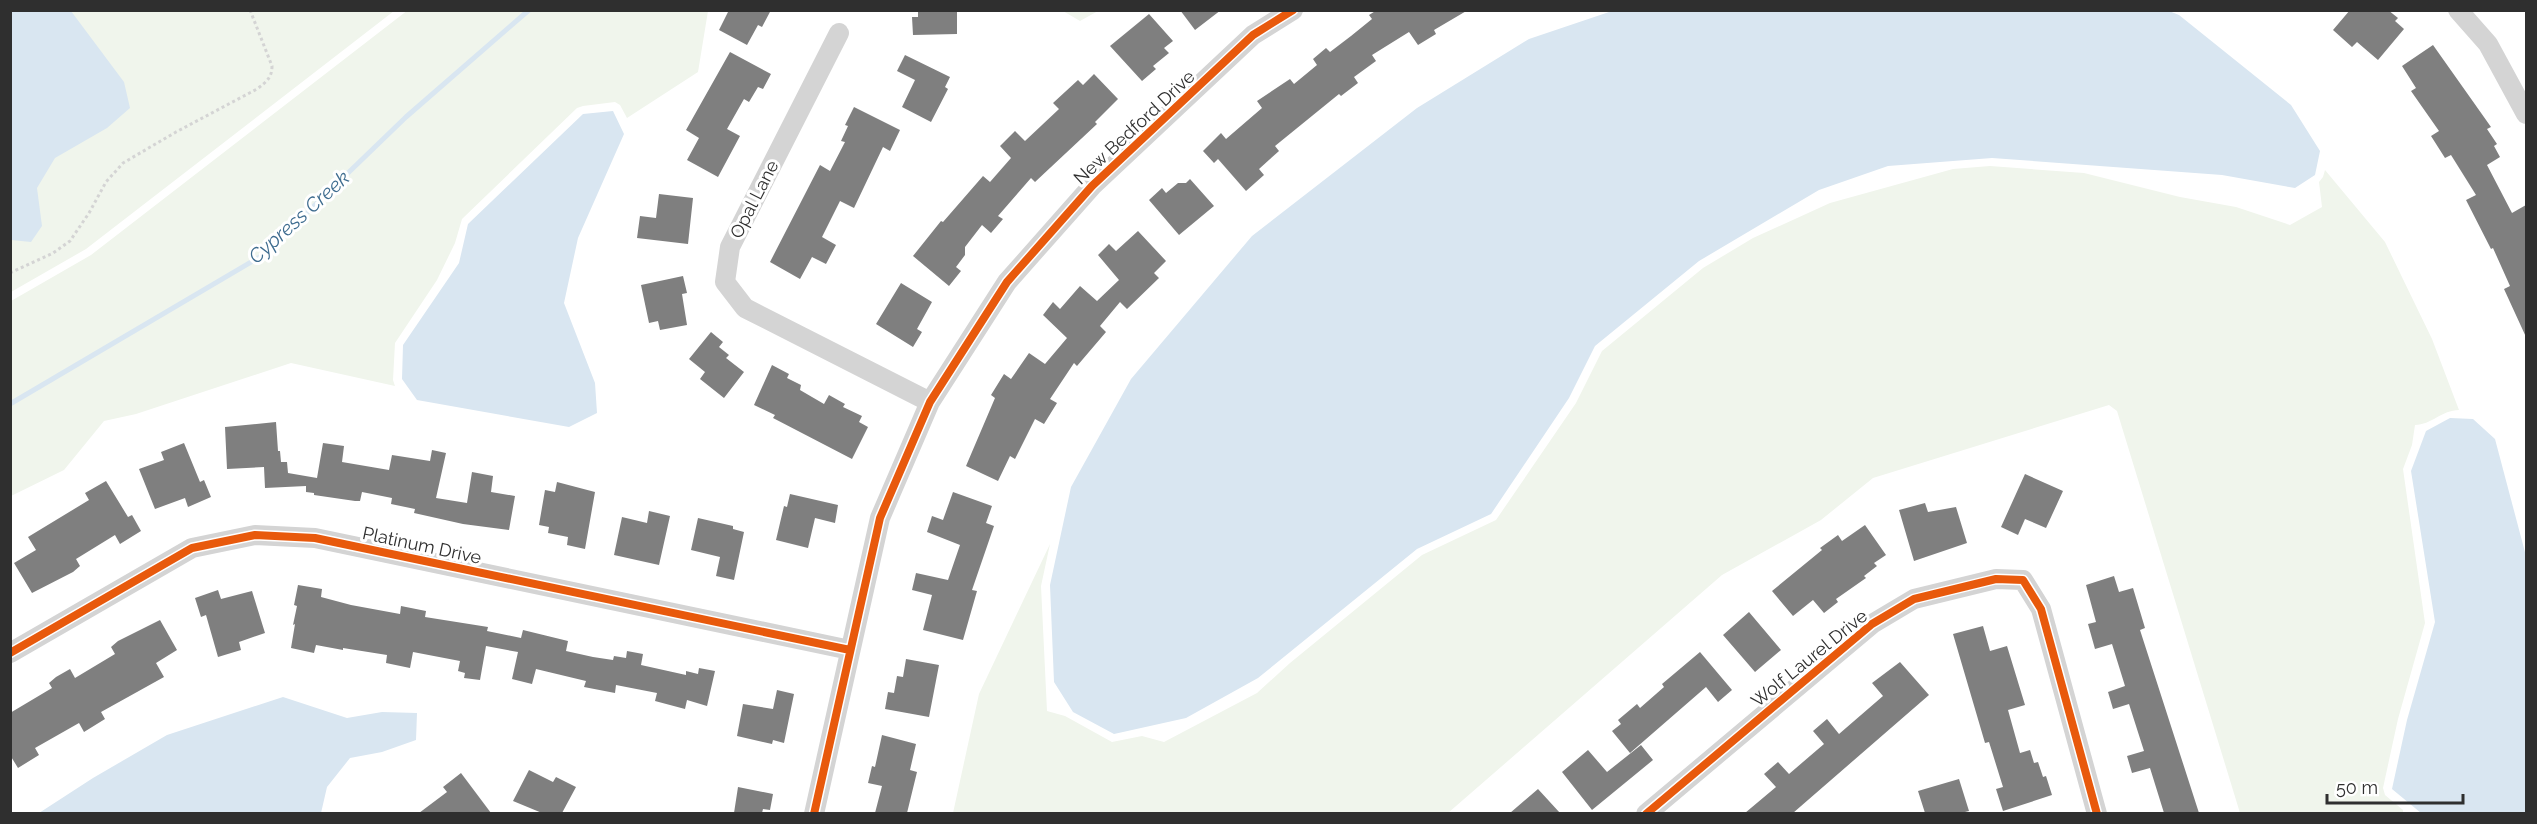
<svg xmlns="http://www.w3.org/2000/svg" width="2537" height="824" font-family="Raleway,sans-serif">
<rect width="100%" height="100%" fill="#fff"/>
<path fill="#f0f5ec" d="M408,10L708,11L698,72L627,118L620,105L615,102L583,106L577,108L462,219L455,243L437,280L395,343L393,380L395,386L291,363L136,414L104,421L64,470L11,496V301L91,255Z
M11,11H394L86,249L11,292Z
M1063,11H1098L1080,21Z
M1990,166L2084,173L2180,197L2236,207L2290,225L2322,207L2319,182L2323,177L2325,170L2385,242L2432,339L2459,410C2442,410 2431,425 2415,425L2412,445L2403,469L2425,623L2398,719L2383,788L2385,795L2403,810V813H2240L2117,411L2109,405L1873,478L1821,520L1722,575L1448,813H953L979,694L1050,544L1041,586L1047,711L1065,716L1112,742L1142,736L1164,742L1257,693L1290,663L1422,555L1496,520L1576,403L1602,351L1703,268L1753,238L1830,203L1953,169Z"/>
<path fill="#d9e6f1" d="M1615,10L2169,11L2179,15L2291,105L2320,151L2315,175L2295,188L2222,175L1992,158L1888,166L1819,190L1699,261L1595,346L1569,398L1491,514L1417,549L1258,678L1186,718L1114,734L1073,712L1054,682L1050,585L1071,487L1131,379L1252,236L1417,108L1529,39Z
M10,11H71L124,82L130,108L107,128L55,158L37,188L42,226L31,242L11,240Z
M613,111L624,134L578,238L564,303L595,383L597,413L569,427L417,400L402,379L403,345L459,263L468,224L583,114Z
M2450,418L2473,419L2495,439L2526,556V813H2421L2392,789L2407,720L2435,622L2411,471L2426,431Z
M283,697L347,718L382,712L417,713L416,740L382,752L350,758L327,787L321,813H39L93,778L167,735Z"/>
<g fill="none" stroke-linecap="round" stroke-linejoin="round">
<path stroke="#d9e6f1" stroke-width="5" d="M10,404L263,255L406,117L529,10"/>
</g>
<path fill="#7f7f7f" d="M729,10H771L762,27L758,25L747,45L719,30Z
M922,10L957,12V34L913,35L912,17H918V12Z
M1180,10H1221L1195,30Z
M1377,10H1468L1434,30L1436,34L1418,45L1409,32L1372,55L1376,61L1354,77L1358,83L1341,96L1339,94L1275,146L1279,151L1259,169L1264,175L1246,191L1218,159L1214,163L1203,151L1221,133L1226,139L1262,108L1257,101L1290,79L1294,84L1317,65L1313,59L1326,48L1330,52L1351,36L1372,19L1369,15Z
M2350,10H2388L2398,18L2395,21L2404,29L2378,60L2357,42L2352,47L2333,30Z
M1149,14L1173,41L1164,48L1169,53L1153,66L1156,69L1142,81L1110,46Z
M2433,45L2491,127L2487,129L2497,144L2494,146L2500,157L2487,165L2512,213L2526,205V337L2504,289L2510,286L2493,248L2491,249L2466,200L2476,195L2451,155L2445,158L2431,136L2439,131L2411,91L2416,88L2402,66Z
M730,52L771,74L763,89L758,87L749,102L744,99L727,129L740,136L718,177L687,160L699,138L686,130Z
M905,55L950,77L945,87L948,89L931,122L902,107L915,80L897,71Z
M1094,74L1118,99L1095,122L1097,124L1035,182L1031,178L998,216L1003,219L991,233L982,225L965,247V255L956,267L961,271L949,286L913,256L941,221L943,222L983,176L990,182L1011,158L1000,146L1015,131L1025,141L1059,109L1053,103L1078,80L1083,85Z
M854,107L900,130L890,151L883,147L854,208L840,201L822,237L836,245L826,264L812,257L800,279L770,262L820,165L830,171L845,142L841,141L848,126L845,125Z
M1190,179L1214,206L1179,235L1149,200L1162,188L1166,193L1178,183H1186Z
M659,194L693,198L688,244L637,238L640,216L656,218Z
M1138,231L1166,261L1154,273L1159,278L1127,309L1120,302L1100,326L1106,332L1077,366L1074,363L1050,399L1057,403L1044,424L1035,419L1015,459L1010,456L998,481L966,466L995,398L991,395L1004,374L1011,379L1029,353L1045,364L1067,338L1043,315L1053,302L1060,309L1080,286L1097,301L1119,280L1098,255L1109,244L1116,251Z
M683,276L687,293L682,294L687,325L660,330L658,321L649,323L641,285Z
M901,283L932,302L917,329L922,332L913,347L876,324Z
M711,332L723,342L719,347L729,355L726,358L744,372L724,398L700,379L705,372L689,359Z
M772,365L789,374L787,378L801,385L800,390L824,404L829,395L845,404L843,407L862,416L859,422L868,427L852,459L773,418L775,415L754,405Z
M276,422L278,451H280L281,462H287L288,473L317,478L323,443L344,446L342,462L389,470L392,455L430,461L432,450L446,453L436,498L467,503L472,472L493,476L491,492L515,496L509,530L463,524L414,513L415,509L391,504L392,498L362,492L360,501H355L314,495V493L306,492V486L265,488L264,467L227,469L225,427Z
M184,443L200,482L204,480L211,497L188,507L185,498L155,509L139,469L164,460L161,452Z
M2025,474L2063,491L2046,528L2025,519L2018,535L2001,527Z
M106,481L128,517L132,515L141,531L120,544L115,535L76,559L80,566L73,572L32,593L14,563L36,550L28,537L89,500L85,493Z
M557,482L595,492L585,549L567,545L568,537L548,533L549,527L539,525L545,490L555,492Z
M953,492L992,506L986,523L994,526L972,590L977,591L963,640L923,630L932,595L912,590L916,573L948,580L960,545L927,532L932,516L943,520Z
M790,494L838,505L835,523L815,518L808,548L776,540L784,506L787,507Z
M1925,503L1928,512L1956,507L1967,543L1914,561L1899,510Z
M649,511L670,516L659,565L614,555L622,517L647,523Z
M698,518L733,526V529L744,532L734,580L716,576L720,557L691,550Z
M1865,525L1886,555L1874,563L1877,566L1864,576L1866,578L1836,599L1838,602L1824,613L1813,600L1793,616L1772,591L1822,550L1820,548L1838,535L1842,541Z
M2114,576L2119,592L2133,588L2145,628L2140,630L2199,813H2164L2150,768L2132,773L2127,756L2144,751L2129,704L2113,709L2108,692L2125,686L2112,644L2095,649L2088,624L2096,622L2086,585Z
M298,585L322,589L321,597L351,605L400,614L401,606L426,611L425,617L488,627L487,631L521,638L523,630L568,641L566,651L593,657L613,660L614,656L626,658L627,651L643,654L641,665L686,675V671L698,674L699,668L715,671L707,706L687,700L685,709L655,701L657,693L616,685L615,693L584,687L586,681L536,669L532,684L512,679L518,652L486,646L480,680L464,678L465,673L458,671L460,661L413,652L410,668L386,663L387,655L343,648V650L316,645L314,653L291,648L295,624L293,625L297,606L294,605Z
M218,590L221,599L252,591L265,633L239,642L241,650L218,657L206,615L201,617L195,598Z
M1749,612L1781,650L1755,672L1723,635Z
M160,620L177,650L156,663L164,677L101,712L105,719L84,732L79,723L35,748L39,755L18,768L10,755V713L52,688L49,683L56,677L70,669L75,678L115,654L111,647L118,641Z
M1983,626L1990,651L2007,646L2025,705L2008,710L2020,753L2030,750L2034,763L2038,762L2043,777L2046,776L2052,795L2003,811L1996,789L2003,787L1989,742L1985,743L1953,634Z
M1700,652L1732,690L1718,702L1706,687L1630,753L1612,731L1621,724L1618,720L1637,704L1640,708L1664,687L1662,684Z
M906,659L939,665L929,717L885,709L888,692L894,693L897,676L903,677Z
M1900,662L1929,695L1793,813H1745L1776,787L1764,774L1778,762L1789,774L1824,744L1813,731L1827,719L1839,734L1883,696L1872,683Z
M777,690L794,694L784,743L773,740L772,744L737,736L743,704L773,709Z
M882,735L916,744L910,770L917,772L907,813H875L882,786L868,783L872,766L875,767Z
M1641,745L1653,760L1592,810L1562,772L1588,750L1607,772Z
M529,770L553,782L556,777L576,787L562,813H542L513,801Z
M461,773L491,813H419L447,792L443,787Z
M1959,779L1969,811L1961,813H1925L1918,791Z
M738,787L773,794L770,810L763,809L762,813H734Z
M1538,789L1560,813H1510Z"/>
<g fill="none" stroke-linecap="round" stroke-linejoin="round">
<path stroke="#d4d4d4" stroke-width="3" stroke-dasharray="3 3" stroke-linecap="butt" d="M10,273L53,253L70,241L89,213L106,182L123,163L176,132L257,89C266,82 272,78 272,66L250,10"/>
<path stroke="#d4d4d4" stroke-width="20" d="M2458,10L2488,44L2526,114
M839,33L730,247L725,282L745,308L930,402
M10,653L192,548L255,535L315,538L850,650
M814,814L880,518L930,402L1007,282L1092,186L1253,35L1293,10
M1646,814L1872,624L1914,599L1996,579L2023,580L2041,609L2097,814"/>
<g stroke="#fff" stroke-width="11">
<path id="cycleway" d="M10,653L192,548L255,535L315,538L850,650
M814,814L880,518L930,402L1007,282L1092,186L1253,35L1293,10
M1646,814L1872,624L1914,599L1996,579L2023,580L2041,609L2097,814"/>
</g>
<use href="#cycleway" stroke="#e8590c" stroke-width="8"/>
</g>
<g text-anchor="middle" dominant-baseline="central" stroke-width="6" stroke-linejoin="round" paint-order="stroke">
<g font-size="18" fill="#2f2f2f" stroke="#fff">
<text transform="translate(1134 127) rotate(-43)">New Bedford Drive</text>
<text transform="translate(754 199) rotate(-63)">Opal Lane</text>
<text transform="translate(422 545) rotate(12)">Platinum Drive</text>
<text transform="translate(1809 658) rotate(-39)">Wolf Laurel Drive</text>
</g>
<g font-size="20" font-style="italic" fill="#3e6c8f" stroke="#fff">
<text transform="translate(299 217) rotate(-42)">Cypress Creek</text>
</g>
</g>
<rect width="2537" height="824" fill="none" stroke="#2f2f2f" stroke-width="24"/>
<path d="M2327 794v9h136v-9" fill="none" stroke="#2f2f2f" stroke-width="3"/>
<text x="2336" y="794" font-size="18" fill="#2f2f2f" stroke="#ffffff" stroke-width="4.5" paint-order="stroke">50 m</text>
</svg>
